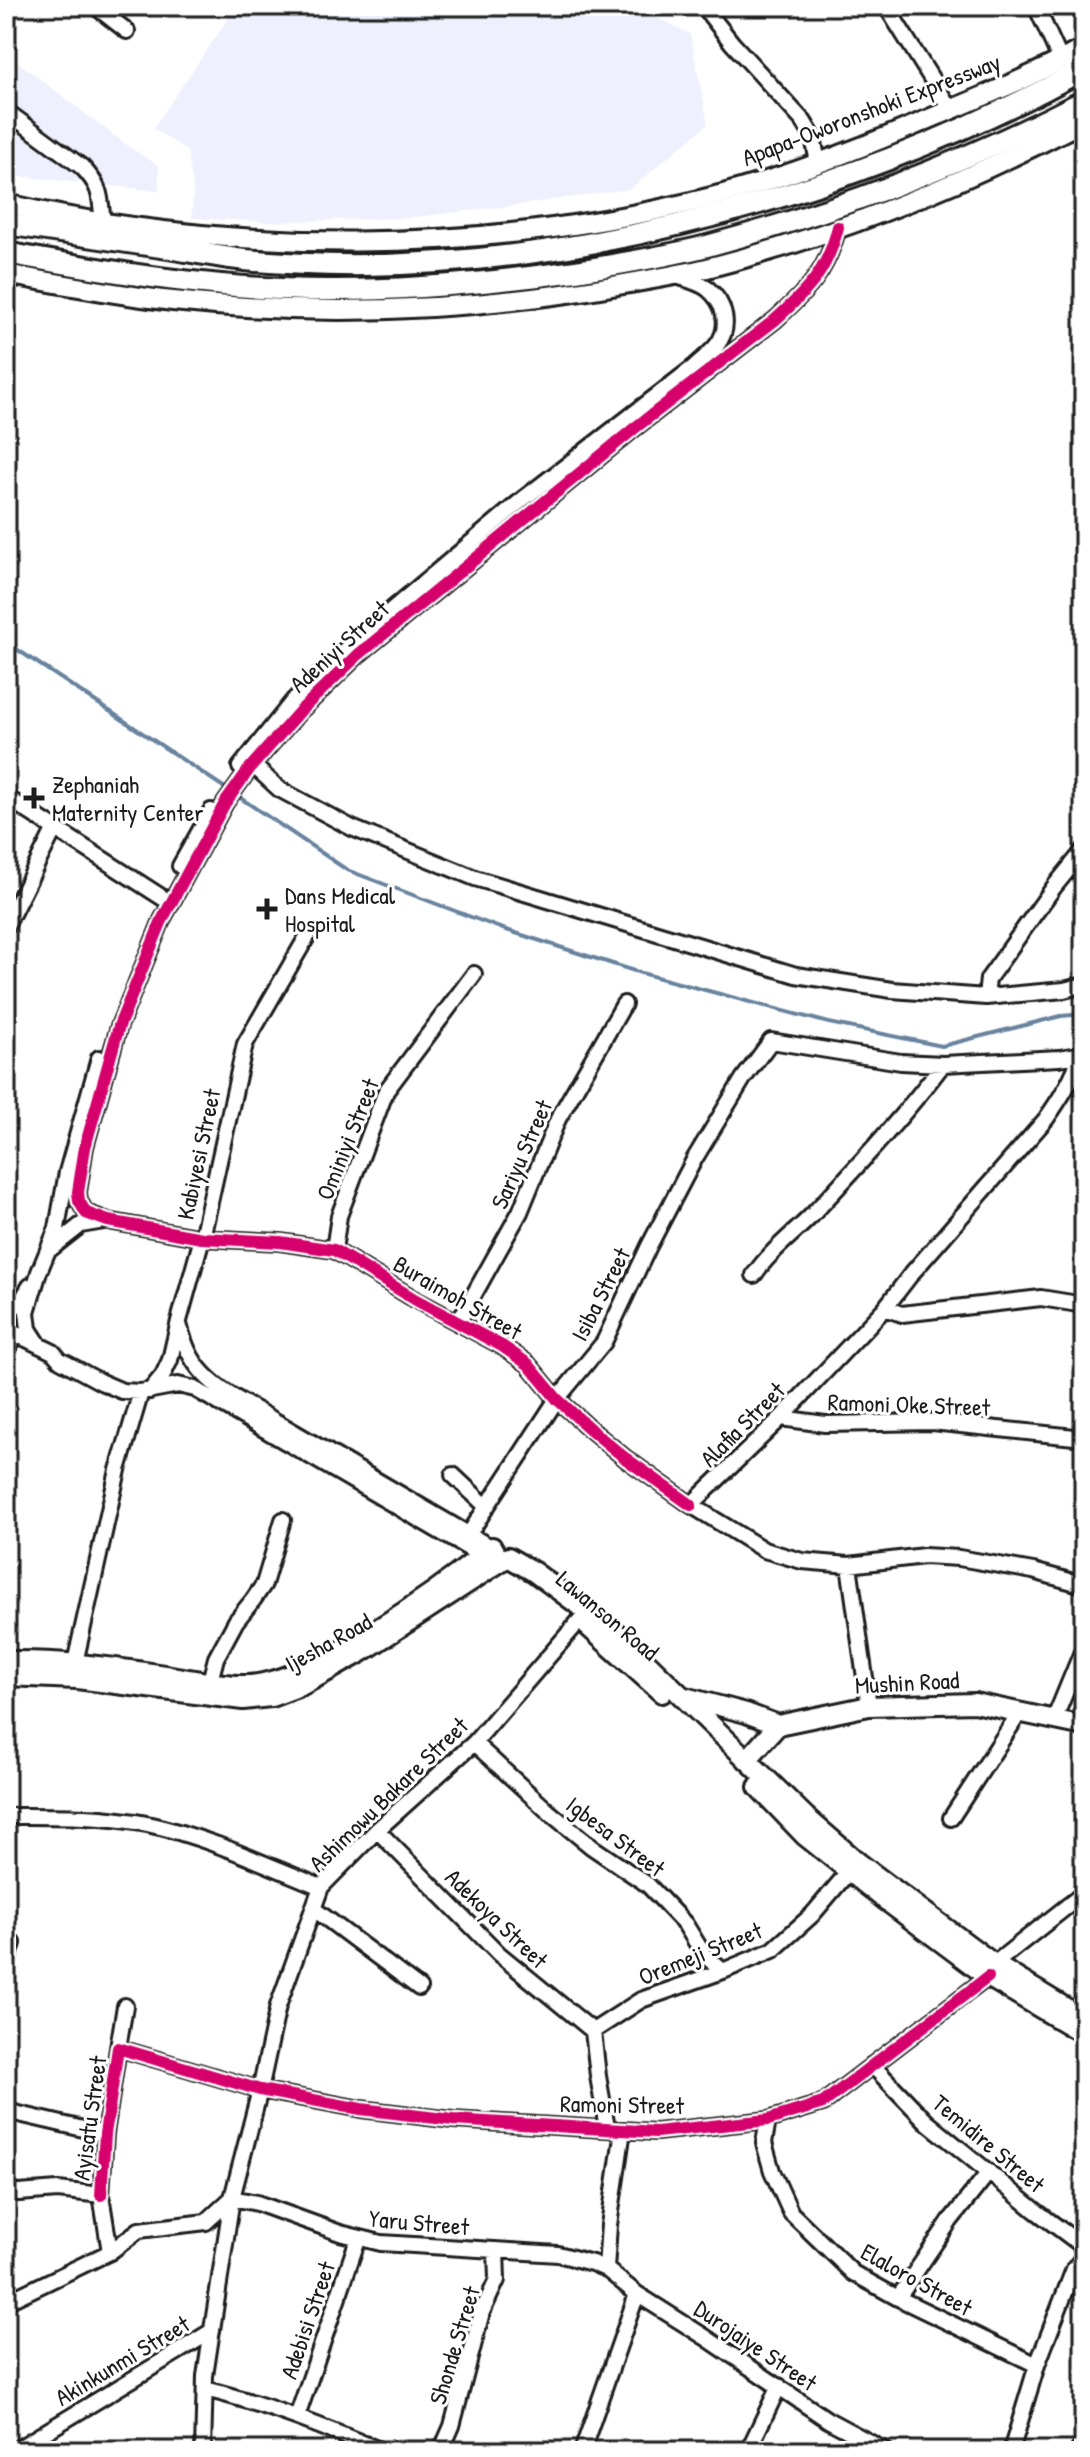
<svg xmlns="http://www.w3.org/2000/svg" width="1090" height="2457" font-family="'Patrick Hand',sans-serif">
<rect width="100%" height="100%" fill="#fff"/>
<filter id="ink" filterUnits="userSpaceOnUse"><feTurbulence type="fractalNoise" baseFrequency=".0125" numOctaves="2"/><feDisplacementMap in="SourceGraphic" scale="16" xChannelSelector="R" yChannelSelector="G"/><feConvolveMatrix kernelMatrix="1 2 1 2 8 2 1 2 1" color-interpolation-filters="sRGB"/></filter>
<g filter="url(#ink)">
<path fill="#eef1fd" d="M237,6H634L690,34L708,124L630,189L511,206L406,218L268,222L192,218L193,186L187,151L153,128Z
M6,53L128,146L159,166V191L6,175Z"/>
<g fill="none" stroke-linecap="round" stroke-linejoin="round">
<path stroke="#68839e" stroke-width="4" d="M6,642L228,790
M236,795L347,870L500,928L641,973L829,1023L942,1046L1061,1016L1084,1014"/>
<g stroke="#1c1c1c" stroke-width="20">
<path id="minor" d="M95,6L127,31
M703,6L732,43L804,122L813,137L818,163
M886,6L951,110
M1036,6L1061,61
M6,111L82,167C102,188 100,196 103,224
M253,765L279,789L352,828L475,878L796,975L892,990L986,997L1064,990L1084,985
M240,767L293,701L351,644L523,499L694,367C701,360 711,353 717,345C731,327 725,303 708,289C699,282 685,279 673,275
M6,797L163,898
M180,866L211,811
M6,926L55,828
M986,997L988,979L1054,887L1084,850
M1081,1054C1073,1079 1060,1099 1046,1119L912,1273L885,1308L781,1418L691,1505L764,1550L802,1561L849,1565L924,1556L959,1558L1033,1571L1084,1585
M334,1250L339,1216L386,1091L474,974
M48,1251L81,1225L104,1221
M754,1275C770,1251 794,1234 814,1213C858,1165 904,1116 943,1064
M885,1308L902,1314L1041,1298L1084,1305
M6,1314L21,1301L30,1286
M458,1323L520,1212L558,1119L624,1004
M179,1324C184,1343 190,1359 203,1373C222,1394 251,1406 275,1421C349,1465 423,1507 497,1551
M6,1329L53,1352L60,1360L101,1382L122,1391L141,1392L178,1385L195,1389L487,1559
M40,1346L29,1329L27,1312L39,1272L57,1228L67,1172L99,1058
M6,1352L16,1334
M150,1391L163,1375L170,1360L179,1321L202,1238L245,1044L308,935
M781,1418L825,1424L932,1422L1084,1438
M453,1475L486,1506
M691,1505L625,1458L590,1429L557,1399L528,1364L502,1346L416,1300L334,1250L280,1242L202,1238L108,1221L86,1213L79,1201L78,1192L85,1147L119,1026L162,920L225,803L250,768L301,710L358,655L636,427L775,320C808,290 827,272 838,227
M469,1534L557,1399L604,1342L649,1246L695,1158L743,1079L771,1041L901,1062L943,1064L1059,1058L1084,1054
M849,1565L869,1706
M75,1663L118,1470L141,1392
M210,1681L216,1658L236,1621L253,1600L264,1584L283,1520
M1054,1720L1084,1647
M474,1743L549,1812L592,1847L648,1885L685,1924L704,1955L723,1971
M6,1816C53,1816 102,1815 147,1824C207,1837 264,1864 321,1887
M951,1818L1020,1712
M377,1830L499,1954L593,2031
M314,1909L419,1988
M994,1964L1084,1893
M6,1966L13,1943
M118,2048L125,2006
M872,2065L927,2122L1036,2211L1084,2247
M6,2111L105,2134
M768,2120L764,2143L772,2171L791,2213L853,2273L898,2298L1037,2365
M607,2128L598,2076L593,2031L641,2000L723,1971L773,1950L812,1915L850,1870
M6,2192L19,2193L58,2190L101,2195L110,2252
M101,2195L105,2134L118,2048L260,2090L361,2109L453,2120L656,2132L768,2120L823,2103L988,1977
M606,2269L609,2225L623,2130
M898,2298L950,2221L989,2172
M6,2302L110,2252L139,2230L206,2222L232,2198L257,2203L340,2233L381,2243L558,2254L592,2263L606,2269L637,2294L705,2337L828,2420L886,2451
M205,2389C266,2404 323,2427 382,2451
M297,2417L358,2239
M14,2451L212,2331
M203,2451L205,2376L232,2198L260,2090L278,2006L321,1887L377,1830L474,1743L580,1620
M441,2451L452,2426L482,2312L497,2280L496,2250
M582,2451L637,2294
M748,2451L779,2386
M1011,2451L1037,2365L1074,2269L1084,2256
M1078,2451L1084,2443"/>
</g>
<g stroke="#1c1c1c" stroke-width="24">
<path id="major" d="M6,204C231,255 484,255 708,198C786,178 862,148 936,116C986,95 1036,75 1084,48
M6,274C61,284 117,295 173,301C321,317 472,311 618,285C648,280 678,275 707,268C838,235 964,183 1084,121
M583,1622L662,1693
M6,1661C57,1660 108,1666 158,1674C186,1678 215,1685 243,1685C306,1687 442,1588 492,1547
M6,1676L77,1679L243,1700L271,1697L303,1685L362,1652L508,1557L534,1572L619,1635L806,1817L859,1863L994,1964L1084,2019
M685,1697L746,1713L778,1725
M747,1760L778,1725L869,1706L975,1703L1084,1726
M758,1787L805,1836L885,1900L988,1977L1084,2034"/>
</g>
<g stroke="#1c1c1c" stroke-width="26">
<path id="highway" d="M6,224C60,232 114,240 168,248C193,252 219,257 245,260C528,287 836,203 1084,69
M6,253C115,273 225,291 336,290C416,290 497,282 576,271C620,264 664,257 707,246C837,211 964,163 1084,101"/>
</g>
<use href="#minor" stroke="#fff" stroke-width="14"/>
<use href="#major" stroke="#fff" stroke-width="18"/>
<use href="#highway" stroke="#fff" stroke-width="20"/>
<g stroke="#fff" stroke-width="17">
<path id="cycleway" d="M691,1505L625,1458L590,1429L557,1399L528,1364L502,1346L416,1300L334,1250L280,1242L202,1238L108,1221L86,1213L79,1201L78,1192L85,1147L119,1026L162,920L225,803L250,768L301,710L358,655L636,427L775,320C808,290 827,272 838,227
M101,2195L105,2134L118,2048L260,2090L361,2109L453,2120L656,2132L768,2120L823,2103L988,1977"/>
</g>
<use href="#cycleway" stroke="#d6006c" stroke-width="12"/>
</g>
</g>
<g fill="#1c1c1c" stroke="#fff" stroke-width="3">
<path d="M30 786h8v8h8v8h-8v8h-8v-8h-8v-8h8z"/>
<path d="M263 897h8v8h8v8h-8v8h-8v-8h-8v-8h8z"/>
</g>
<g text-anchor="middle" dominant-baseline="central" stroke-width="6" stroke-linejoin="round" paint-order="stroke">
<g font-size="24" fill="#1c1c1c" stroke="#fff">
<text transform="translate(871 109) rotate(-21)">Apapa-Oworonshoki Expressway</text>
<text transform="translate(339 646) rotate(-42)">Adeniyi Street</text>
<text transform="translate(347 1139) rotate(-68)">Ominiyi Street</text>
<text transform="translate(198 1154) rotate(-78)">Kabiyesi Street</text>
<text transform="translate(521 1154) rotate(-66)">Sariyu Street</text>
<text transform="translate(600 1294) rotate(-63)">Isiba Street</text>
<text transform="translate(458 1297) rotate(30)">Buraimoh Street</text>
<text transform="translate(909 1404) rotate(2)">Ramoni Oke Street</text>
<text transform="translate(742 1424) rotate(-45)">Alafia Street</text>
<text transform="translate(608 1615) rotate(40)">Lawanson Road</text>
<text transform="translate(328 1642) rotate(-29)">Ijesha Road</text>
<text transform="translate(907 1682) rotate(-3)">Mushin Road</text>
<text transform="translate(388 1794) rotate(-44)">Ashimowu Bakare Street</text>
<text transform="translate(616 1836) rotate(37)">Igbesa Street</text>
<text transform="translate(497 1918) rotate(44)">Adekoya Street</text>
<text transform="translate(700 1953) rotate(-22)">Oremeji Street</text>
<text transform="translate(622 2104) rotate(1)">Ramoni Street</text>
<text transform="translate(89 2118) rotate(-82)">Ayisatu Street</text>
<text transform="translate(989 2143) rotate(40)">Temidire Street</text>
<text transform="translate(419 2222) rotate(5)">Yaru Street</text>
<text transform="translate(917 2279) rotate(29)">Elaloro Street</text>
<text transform="translate(307 2320) rotate(-71)">Adebisi Street</text>
<text transform="translate(454 2345) rotate(-73)">Shonde Street</text>
<text transform="translate(756 2345) rotate(34)">Durojaiye Street</text>
<text transform="translate(122 2360) rotate(-31)">Akinkunmi Street</text>
</g>
<g font-size="24" fill="#1c1c1c" stroke="#fff" text-anchor="start">
<text x="52" y="784">Zephaniah<tspan x="52" dy="28">Maternity Center</tspan></text>
<text x="285" y="895">Dans Medical<tspan x="285" dy="28">Hospital</tspan></text>
</g>
</g>
<rect width="1090" height="2457" fill="none" stroke="#fff" stroke-width="32"/>
<rect x="16" y="16" width="1058" height="2425" fill="none" stroke="#1c1c1c" stroke-width="3" filter="url(#ink)"/>
</svg>
